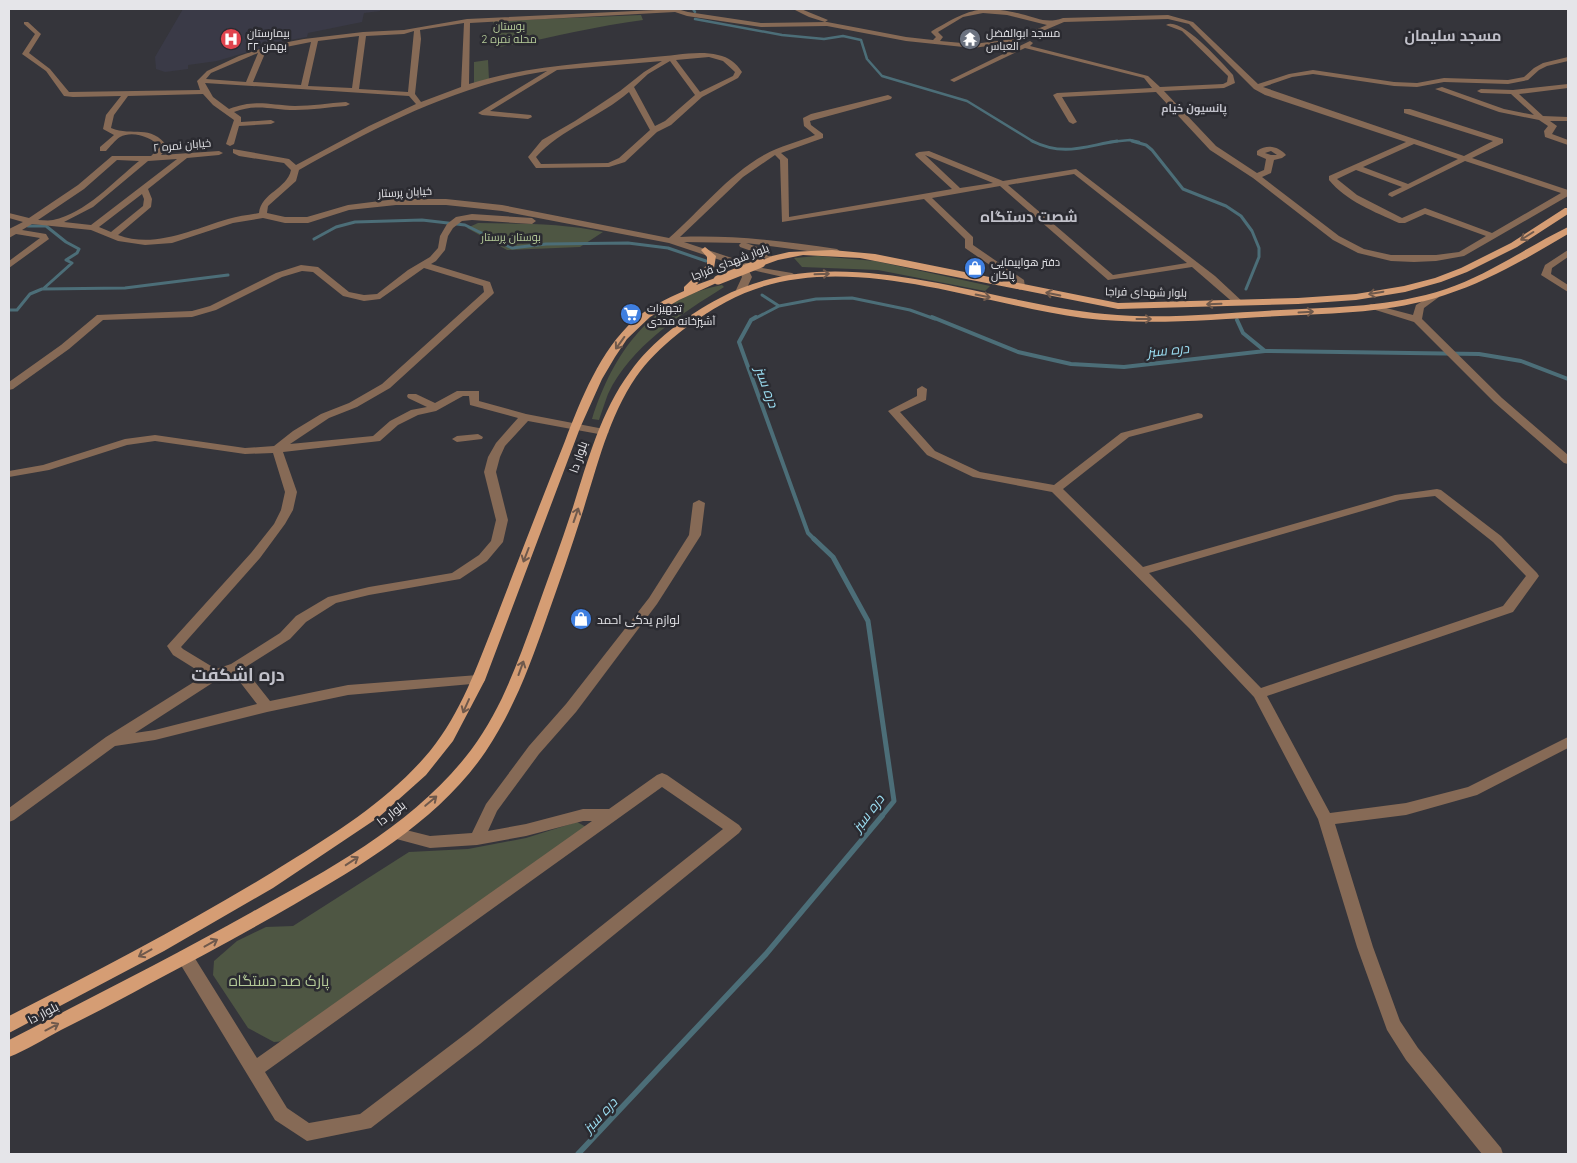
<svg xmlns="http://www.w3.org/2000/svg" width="1577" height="1163" font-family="Quicksand,Cairo,sans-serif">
<rect width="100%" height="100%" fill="#35353b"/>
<path fill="#3a3a47" d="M183,9H380V11L364,13L362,22L308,33L307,37L279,42L273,41L258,44L261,48L217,61L188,65V69L165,72L156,69L155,57Z"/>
<path fill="#4e5643" d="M641,15L643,20C594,26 548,39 499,47L493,21Z
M488,60L489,80L474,84V62Z
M478,223C520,224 562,223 603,232L580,247L507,250L467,228Z
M818,256L875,261L990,286L985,291L878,270L802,267L794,258Z
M722,285L724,287C681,314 630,347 608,394C605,402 602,411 599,420L592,419C613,354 650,299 722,285Z
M577,822L588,828L286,1041L274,1042L248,1028L213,975L214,961L237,941L266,927L293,926L409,852L468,849L526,838Z"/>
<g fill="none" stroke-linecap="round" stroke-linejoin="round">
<path stroke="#4c6e78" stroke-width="2.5" d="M693,9L695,12
M695,19L782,35L824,39L843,36L861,40L867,59L882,76L967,101L1034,142
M1110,142L1130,140L1139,142"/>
<path stroke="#4c6e78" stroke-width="3" d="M1032,141C1064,157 1085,146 1117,141
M1132,141L1146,145L1152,150L1183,189L1226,206L1241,216L1252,231L1259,248V257L1246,289
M28,226H46L66,242L79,249L77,253L66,260L72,263L43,289
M314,239L336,227L355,222L422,220L465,225L512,248L546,244L628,243L668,248L706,261
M762,295L779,306
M9,310H17L30,294L42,289L125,288L228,275
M754,319L779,306L816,299L852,298L910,310L935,319"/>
<path stroke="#4c6e78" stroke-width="4" d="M756,317L751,320L739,342L808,533L815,540
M932,317L1018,352L1071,364L1124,367L1265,351L1479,354L1521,361L1568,379
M1237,320L1243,333L1265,351"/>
<path stroke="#4c6e78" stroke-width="5" d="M814,539L833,557L868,621L894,801L881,817"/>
<path stroke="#4c6e78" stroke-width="5.5" d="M578,1154L766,954L882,816"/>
<path fill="#866a56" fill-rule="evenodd" d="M677,9L688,12L761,23L827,22L906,37L933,40L936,37L931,32L932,31C968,10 979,4 1021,14C1038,18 1046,24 1063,18L1168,15L1193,22L1258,84L1289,74L1313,70L1394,82L1417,83L1444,78L1508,80L1524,77L1534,68L1543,63L1568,57V61L1547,66L1539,70L1528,80L1508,84L1444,82L1417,87L1394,86L1313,74L1292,77L1263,87L1464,156L1493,141L1404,113V109H1410L1503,139V143L1472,158L1568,190V196L1464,256L1436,261L1414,262L1391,261L1358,253L1333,240L1253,178L1210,150L1156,92L1062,97L1077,122L1073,124L1069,122L1053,95L1057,93L1152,88L1144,78L1025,48L954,82L950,80L1030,41L1033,43L1030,46L1148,76L1160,87L1223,84L1227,82L1228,76L1182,31L1166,25C1181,16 1222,63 1233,75L1235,83L1224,88L1164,91L1216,146L1257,173L1264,170L1266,159L1257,155V151C1267,144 1278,146 1286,155L1282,158L1274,160L1271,173L1262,177L1339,236L1364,249L1391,255H1436L1459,252L1486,236L1425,214L1405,223H1399C1375,212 1346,201 1329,180V176L1406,142L1265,95L1254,89L1189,24L1168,19L1064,22L1017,42L973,48L906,41L827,26L761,27L687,16L675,12L470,23L469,84C529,65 591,63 654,57C674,56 698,50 718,55C729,57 736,63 742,72L738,78L702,97L671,125L657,132L625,162L609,167L539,168H536L528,157L542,140L575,121L620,91L644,72L662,61L557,70L490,111L531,115L532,117L528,119L482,115L478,113L547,71C457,85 378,126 299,170L296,181L268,206L267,213L285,217H307L348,205L396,199H446L502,205L669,238C701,210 727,176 764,155C780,146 798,142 815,135L804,126L803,118L811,114L888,95L892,97L891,99L810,121L811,125L823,134V138L781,153L788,159L789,217L952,189L916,156L915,154L919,152L929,151L1003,181L1076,169L1215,276L1244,303L1242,305H1236L1192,267L1108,280L1000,186L932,198L973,237V245L1024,280L1025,287L1020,290L1015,287L1016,283L965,248V239L924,199L782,222L780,160L775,155L743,177L680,237C733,235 785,241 837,249L841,252L837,255L746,243L763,249L774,259L770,262L757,253L740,247L739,245L741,243L684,242L762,268L792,273L797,276L792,279L748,269L752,277L746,290L741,293L736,290L742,277L738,266L669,243L502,211L446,205H396L349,210L308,223H285L263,218L233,223L172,243L145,245L118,241L91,230L32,224L22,230L46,234L49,239L9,268V261L40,238L16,234L9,238V229L23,222L9,218V213L29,218L78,185L112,156H151L160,147C152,137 132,130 120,137C115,140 110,147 106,151H100V147L114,135L103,129L106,115L121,96L73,97L64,96L46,71L22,54L35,34L24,24V22H28L41,34L29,53L50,69L69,92L200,90L197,81L207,71L239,56L272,45L304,39L363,32L404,30L467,19ZM983,13L1007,15L1047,25L1014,39L973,44L940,41L943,37L938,32L963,17ZM464,23L461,87L421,102L415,94L421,39L420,30ZM414,31L408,92L359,89L366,36L404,34ZM359,36L352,88L308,86L318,41ZM311,42L301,85L253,82L266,51ZM258,53L246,82L206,79L211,73ZM709,57L723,61L735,72L733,76L700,92L676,60ZM670,61L695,95L665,121L655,126L634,87L648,74ZM205,83L409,96L416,104L369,126L296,165L289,159L233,149V153L239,156L284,163L291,170C287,189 261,193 259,213C249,215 238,216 228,219C193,229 155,249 118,235L151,207L152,199L148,189L187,158L219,155L223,153L219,151L161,155L168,147C150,123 133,137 111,128L114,115L128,96L203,94L213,105L234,120L226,144L230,146L234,144L239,126L271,124L275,122L271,120L241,122V117L234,112C257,103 272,110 295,110C312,110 329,107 346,106L350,104L346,102C329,103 312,106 295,106C268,105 256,99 229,109L213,97ZM629,92L650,130L619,158L608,163L541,164L536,157C561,129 600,117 629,92ZM1414,144L1458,159L1408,184L1363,167ZM1271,151L1277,155H1271L1265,153ZM925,155L993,183L960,188ZM177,159L91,225L64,222L93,207L148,161ZM117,160L139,161C113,182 86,213 53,220C48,221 43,220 38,220L84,189ZM1465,161L1561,193L1492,233L1425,208L1402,218L1357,195L1337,179L1356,170L1402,187L1389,193L1388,195L1392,197ZM1074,174L1187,263L1113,275L1008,185ZM142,194L144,199L143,206L111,232L99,227Z
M793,9H801L828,20L825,22L809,17Z
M1568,84V88L1519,94L1543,116L1568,117V121H1550L1557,126L1552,134L1568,140V145L1545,137L1544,131L1548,126L1539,120L1499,112L1435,89L1442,87L1504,109L1534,115L1511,94L1481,93L1477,91L1481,89L1513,90Z
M472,214L532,218L536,221L532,224L472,220L462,221L453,228L448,236L445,250L436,261L431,264L490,282L494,293L492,295L390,388L357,407L329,418L290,444L373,436L390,421L411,410L427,407L408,398L407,396L408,394H416L435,403L457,391H479V401L526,414L604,429L609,432L604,435L528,421L505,446L500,457L496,472L508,520L503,542L487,561L460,579L369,595L336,603L306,622L290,639L244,668L270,701L348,685L478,675L483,677L485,680L483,683L348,695L267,712L155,740L115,746L14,820L9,822V808L106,737L205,675L173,655L167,646L251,553L274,524L281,510L285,492L273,453L245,454L155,441L127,445L49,470L9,477V471L43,465L125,439L155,435L245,448L274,446L293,431L321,414L349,403L382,384L484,292L483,286L424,268L380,299L364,301L343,296L313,272L302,271L282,277L216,310L192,317L103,320L69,349L13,389L9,390V382L61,345L97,315L192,311L210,306L276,273L301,265L318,267L349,292L364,295L377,294L408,270L430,257L438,248L440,236L447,224L456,217ZM463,396H469L470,405L518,418L496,443L488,457L484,472L496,520L491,541L479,555L452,573L369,587L328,597L296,616L280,633L231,664L216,669L183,649L181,647L260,558L285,524L293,510L297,492L283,452L380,441L398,425L418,415L436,411ZM233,673L257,704L155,730L135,733L220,678Z
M1568,250V257L1552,268L1551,274L1568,285V292L1541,275L1545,265Z
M1434,294L1439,297L1424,308L1422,319L1502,398L1568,455V464L1564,463L1494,402L1414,322L1366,307L1371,304L1413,315L1416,305Z
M922,386L927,389L926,400L900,412L935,451L980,472L1054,485L1121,433L1198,413L1202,414L1203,416L1202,418L1129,437L1063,489L1143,567L1395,495L1437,489L1441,490L1501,536L1537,573L1539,576L1513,612L1267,696L1330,813L1406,803L1468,787L1568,737V748L1477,795L1406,815L1335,824L1373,947L1400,1021L1418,1048L1501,1148L1503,1154H1482L1406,1060L1387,1030L1357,947L1318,819L1254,697L1189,628L1052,492L973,477L927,455L888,411L917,396V389ZM1435,496L1493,542L1526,576L1503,606L1261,688L1149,573L1400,500Z
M478,434L483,437L482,439L457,442L452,439L457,436Z
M699,500L705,503L701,535L657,604L576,712L539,754L497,811L488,831L526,824L583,809H609L657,775L662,773L667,775L739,825L742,829L739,833L480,1044L371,1128L307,1141L275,1120L179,962L177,957L179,952L185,950L191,952L257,1058L592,821H583L526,836L477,845L430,848L389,837L386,833L389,829L394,827L430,836L472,833L486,804L529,746L566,704L649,598L689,535L693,503ZM662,787L723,829L468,1032L360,1114L309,1123L287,1108L265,1072Z"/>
<path fill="#d59d74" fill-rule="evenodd" d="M1565,208H1568V214L1517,247L1467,272L1441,282L1405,292L1356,300L1298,304L1118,309L860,258L803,255L778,260L761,266L756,263L772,256L789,252L832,250L875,254L1118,303L1298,298L1356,294L1404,286L1435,278L1461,268L1511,243Z
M1568,227V234C1529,257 1489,281 1445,295C1391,313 1336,313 1280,316C1214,319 1149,326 1083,318C970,303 834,243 726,302C693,320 658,346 636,377C608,418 597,468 582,514C571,549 559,583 547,617C530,665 515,707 486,751C441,818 364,864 295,904C247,932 198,958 149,984C120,1000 91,1015 61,1030C44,1039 27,1050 9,1057V1040C90,998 172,957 252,912C330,869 416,823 471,750C501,710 517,664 534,618C547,581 561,544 573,507C588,460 601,411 630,372C652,341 687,315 720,298C838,235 981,303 1105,314C1163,320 1222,313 1281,310C1336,307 1392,307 1446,289C1490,274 1527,247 1568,227Z
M705,247L716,256L714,268L696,285L718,277L723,280L679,300L650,317L627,339L615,357L602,379L580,428L485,680L453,741L426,775L379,817L273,888L164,951L9,1033V1016C103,968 197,919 287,863C339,831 391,798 430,751C461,713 477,666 495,621C518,561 541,501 565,441C581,399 600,351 634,320C649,307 666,299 684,291V287L707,265V257L701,250Z"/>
<path stroke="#d59d74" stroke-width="9" d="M718,280L761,263"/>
</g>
<defs><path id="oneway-shaft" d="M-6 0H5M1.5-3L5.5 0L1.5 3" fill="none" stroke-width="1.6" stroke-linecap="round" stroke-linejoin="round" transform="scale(1.25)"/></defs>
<g stroke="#6f594c">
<use href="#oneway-shaft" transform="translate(1527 236) rotate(148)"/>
<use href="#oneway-shaft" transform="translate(822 274) rotate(-2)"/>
<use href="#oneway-shaft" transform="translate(1376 293) rotate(170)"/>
<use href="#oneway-shaft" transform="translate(1053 294) rotate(-168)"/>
<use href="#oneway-shaft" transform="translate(983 296) rotate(11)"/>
<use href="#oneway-shaft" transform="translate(1214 304) rotate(178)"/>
<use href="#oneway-shaft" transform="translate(1306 312) rotate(-3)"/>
<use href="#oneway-shaft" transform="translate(1144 319)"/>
<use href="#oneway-shaft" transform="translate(620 343) rotate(126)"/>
<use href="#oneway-shaft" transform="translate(576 515) rotate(-71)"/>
<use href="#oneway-shaft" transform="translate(526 555) rotate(111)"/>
<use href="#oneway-shaft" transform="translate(521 668) rotate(-70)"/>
<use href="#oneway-shaft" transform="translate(466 706) rotate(114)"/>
<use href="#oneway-shaft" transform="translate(431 801) rotate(-40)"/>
<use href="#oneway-shaft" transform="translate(352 861) rotate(-33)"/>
<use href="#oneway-shaft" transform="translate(211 943) rotate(-29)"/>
<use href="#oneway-shaft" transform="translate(145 953) rotate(151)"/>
<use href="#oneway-shaft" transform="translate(52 1027) rotate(-28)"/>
</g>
<defs>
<g id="hospital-disc" transform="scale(1.125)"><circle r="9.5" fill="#e0444e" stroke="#2b2b31"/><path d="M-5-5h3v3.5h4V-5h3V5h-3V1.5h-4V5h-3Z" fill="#fff"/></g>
<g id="temple-disc" transform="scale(1.125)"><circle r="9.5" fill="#6b7280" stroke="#2b2b31"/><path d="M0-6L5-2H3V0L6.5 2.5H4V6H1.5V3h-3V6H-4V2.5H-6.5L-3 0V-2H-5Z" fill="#fff"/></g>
<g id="shop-disc" transform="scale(1.125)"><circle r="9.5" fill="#3f7fe0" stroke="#2b2b31"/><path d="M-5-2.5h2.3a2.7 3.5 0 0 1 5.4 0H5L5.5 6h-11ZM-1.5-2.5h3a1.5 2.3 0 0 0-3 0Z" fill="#fff"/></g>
<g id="supermarket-disc" transform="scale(1.125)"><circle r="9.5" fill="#3f7fe0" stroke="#2b2b31"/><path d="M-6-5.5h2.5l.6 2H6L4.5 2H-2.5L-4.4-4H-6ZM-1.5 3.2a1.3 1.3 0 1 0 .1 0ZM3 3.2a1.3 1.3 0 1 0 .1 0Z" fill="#fff"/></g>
</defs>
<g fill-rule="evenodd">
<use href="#hospital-disc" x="231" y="39"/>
<use href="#temple-disc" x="970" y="39"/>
<use href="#shop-disc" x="975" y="268"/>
<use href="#supermarket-disc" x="631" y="314"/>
<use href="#shop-disc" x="581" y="619"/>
</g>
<g text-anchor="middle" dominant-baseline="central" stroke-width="5" stroke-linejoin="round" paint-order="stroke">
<g font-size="11" fill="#b4ca98" stroke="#2b2b31">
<text x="509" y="26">بوستان<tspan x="509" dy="13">محله نمره 2</tspan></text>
<text x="511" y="237">بوستان پرستار</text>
</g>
<g font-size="11" fill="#e5e5e9" stroke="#2b2b31" text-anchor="start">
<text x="247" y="33">بیمارستان<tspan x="247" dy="13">۲۲ بهمن</tspan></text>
<text x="986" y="33">مسجد ابوالفضل<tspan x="986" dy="13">العباس</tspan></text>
<text x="991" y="262">دفتر هواپیمایی<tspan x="991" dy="13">پاکان</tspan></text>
<text x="647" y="308">تجهیزات<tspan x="647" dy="13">آشپزخانه مددی</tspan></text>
</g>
<g font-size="11" font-weight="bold" fill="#c1c1ca" stroke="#2b2b31">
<text x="1194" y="108">پانسیون خیام</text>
</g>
<g font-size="11" fill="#e5e5e9" stroke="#2b2b31">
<text transform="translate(182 145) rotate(-5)">خیابان نمره ۲</text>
<text transform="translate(405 192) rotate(-3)">خیابان پرستار</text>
<text transform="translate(730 262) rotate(-21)">بلوار شهدای فراجا</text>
<text transform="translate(1146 292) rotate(1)">بلوار شهدای فراجا</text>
</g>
<g font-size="12" fill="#e5e5e9" stroke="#2b2b31">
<text transform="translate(578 457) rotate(-71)">بلوار دا</text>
<text transform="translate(391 813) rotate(-38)">بلوار دا</text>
<text transform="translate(43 1013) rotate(-28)">بلوار دا</text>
</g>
<g font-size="12" fill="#e5e5e9" stroke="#2b2b31" text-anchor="start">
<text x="597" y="619">لوازم یدکی احمد</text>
</g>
<g font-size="14" font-style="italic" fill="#9bddf1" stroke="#2b2b31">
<text transform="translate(1168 350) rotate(-6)">دره سبز</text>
<text transform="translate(767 387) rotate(70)">دره سبز</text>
<text transform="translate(868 813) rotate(-53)">دره سبز</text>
<text transform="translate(600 1115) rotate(-47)">دره سبز</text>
</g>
<g font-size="15" font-weight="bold" fill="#c1c1ca" stroke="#2b2b31">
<text x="1453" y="35">مسجد سلیمان</text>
<text x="1029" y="216">شصت دستگاه</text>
</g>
<g font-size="15" fill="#b4ca98" stroke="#2b2b31">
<text x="279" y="980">پارک صد دستگاه</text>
</g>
<g font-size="18" font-weight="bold" fill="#c1c1ca" stroke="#2b2b31">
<text x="238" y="674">دره اشکفت</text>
</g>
</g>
<rect width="1577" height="1163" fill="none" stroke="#e5e5e9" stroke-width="20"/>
</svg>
